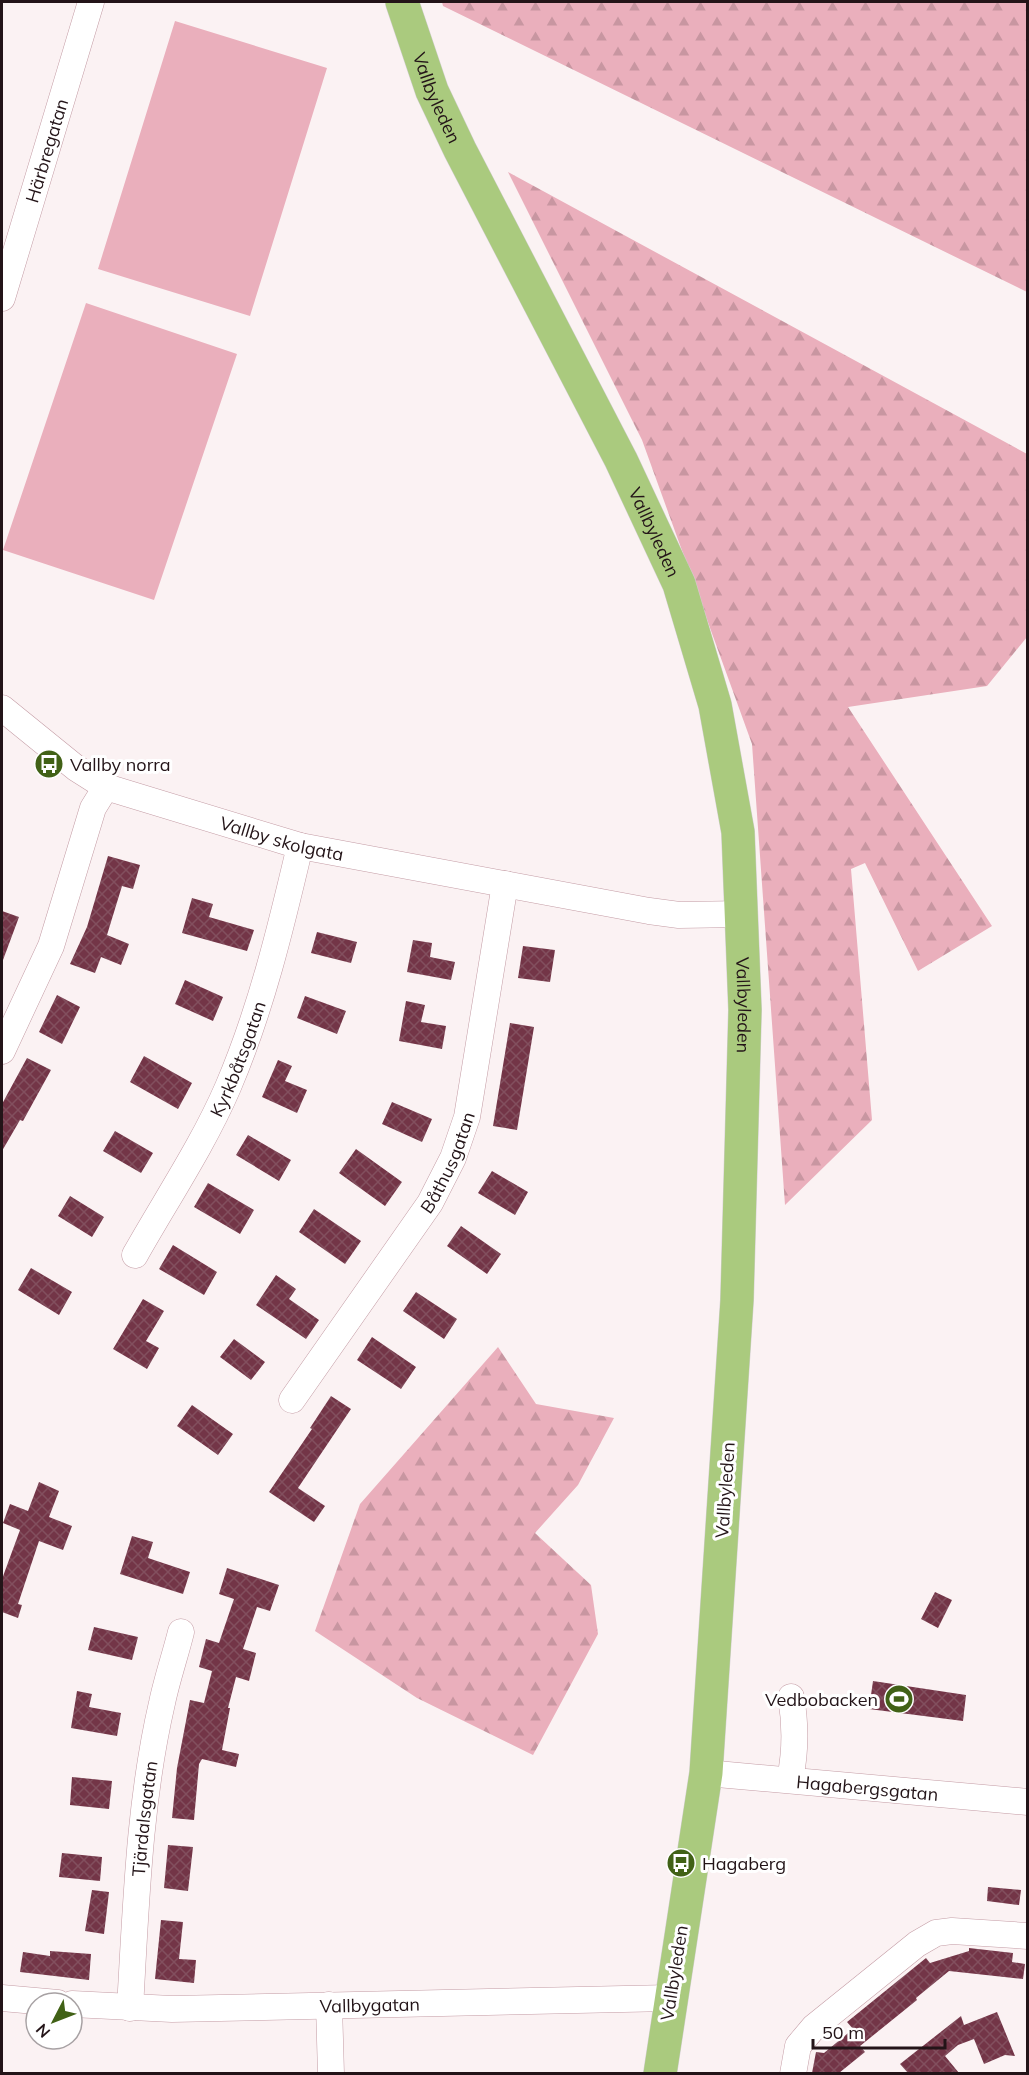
<svg xmlns="http://www.w3.org/2000/svg" width="1029" height="2075" font-family="Mulish,sans-serif">
<defs>
<pattern id="forest-firs" width="22" height="20" patternUnits="userSpaceOnUse" patternTransform="scale(1.5)"><rect width="22" height="20" fill="#eaafbc"/><path d="M5 1l3.5 6h-7zM16 11l3.5 6h-7z" fill="#c896a1"/></pattern>
<pattern id="building-cross-hatch" width="8" height="8" patternUnits="userSpaceOnUse" patternTransform="scale(1.5)"><rect width="8" height="8" fill="#733547"/><path d="M0 0l8 8M0 8l8-8" fill="none" stroke="#824f5e"/></pattern>
</defs>
<rect width="100%" height="100%" fill="#fbf2f3"/>
<path fill="url(#forest-firs)" d="M442,2H1027V292L443,6Z
M508,172L1027,454V637L987,686L848,707L992,926L918,971L865,863L851,869L872,1120L785,1205L752,744L642,440Z
M498,1347L536,1404L614,1418L578,1485L535,1533L591,1585L598,1634L533,1755L417,1698L315,1631L360,1504Z"/>
<path fill="#eaafbc" d="M175,21L327,68L250,316L98,269Z
M86,303L237,354L154,600L3,550Z"/>
<path fill="url(#building-cross-hatch)" d="M108,856L140,865L133,889L122,886L107,935L129,944L121,965L101,957L95,973L70,964L87,927Z
M192,898L213,904L209,917L254,930L247,951L182,933Z
M2,911L19,917L3,960H2Z
M317,932L357,942L351,963L311,953Z
M413,940L432,943L430,957L455,962L451,980L407,972Z
M523,946L555,950L550,982L518,978Z
M185,980L223,997L213,1021L175,1004Z
M57,995L80,1007L62,1044L39,1032Z
M305,996L346,1011L337,1034L297,1018Z
M406,1001L425,1005L421,1022L446,1026L442,1049L399,1041Z
M510,1023L534,1027L517,1130L493,1126Z
M144,1056L192,1083L178,1109L130,1082Z
M27,1058L51,1070L23,1121L20,1120L2,1151V1104Z
M278,1060L292,1066L285,1081L307,1090L297,1113L262,1097Z
M392,1102L432,1119L422,1142L382,1124Z
M115,1131L153,1153L141,1173L103,1151Z
M248,1135L291,1160L279,1181L236,1155Z
M356,1149L402,1182L385,1206L339,1173Z
M492,1171L528,1192L515,1215L478,1193Z
M208,1183L254,1210L240,1234L194,1207Z
M70,1196L104,1217L92,1237L58,1216Z
M314,1209L361,1241L345,1264L299,1232Z
M461,1226L501,1254L487,1274L447,1246Z
M173,1245L217,1272L204,1295L159,1269Z
M31,1268L72,1292L59,1315L18,1290Z
M276,1275L296,1289L289,1299L319,1320L306,1339L256,1305Z
M416,1292L457,1319L444,1339L403,1311Z
M143,1299L164,1311L146,1341L159,1348L147,1369L113,1349Z
M372,1337L416,1367L401,1389L357,1360Z
M234,1339L265,1362L251,1380L220,1357Z
M331,1396L351,1409L298,1488L325,1506L314,1522L269,1492L312,1429L310,1428Z
M192,1405L233,1434L218,1455L177,1426Z
M39,1482L59,1491L49,1517L72,1526L63,1550L39,1541L18,1604L22,1605L18,1618L2,1612V1579L20,1530L3,1523L10,1504L28,1511Z
M132,1536L153,1542L148,1558L190,1572L183,1594L120,1574Z
M227,1568L279,1585L270,1611L257,1607L243,1649L256,1653L249,1681L236,1677L228,1708H230L222,1750L239,1754L236,1767L202,1759L199,1764L194,1820L172,1818L177,1768L190,1700L204,1703L212,1671L199,1667L206,1639L219,1643L234,1599L219,1594Z
M935,1592L952,1600L938,1628L921,1619Z
M94,1627L138,1637L132,1660L88,1650Z
M873,1681L966,1695L963,1721L869,1709Z
M77,1691L92,1694L89,1707L121,1713L117,1736L71,1728Z
M72,1777L112,1781L109,1809L70,1805Z
M168,1845L193,1847L188,1891L164,1888Z
M62,1853L102,1857L100,1881L59,1877Z
M988,1887L1021,1890L1019,1905L987,1901Z
M92,1890L109,1892L104,1934L85,1931Z
M161,1920L183,1922L179,1959L196,1960L194,1983L155,1979Z
M969,1948L1013,1953L1012,1962L1025,1964L1023,1979L949,1971L916,1998L917,2000L860,2046L865,2052L839,2073H812L816,2052L824,2053L853,2029L847,2022L926,1958L930,1963L969,1951Z
M50,1951L91,1954L89,1980L20,1972L23,1952L50,1956Z
M997,2012L1015,2056L1005,2055L984,2064L974,2039L958,2045L945,2056L959,2073H908L900,2064L961,2016L964,2025Z"/>
<g fill="none" stroke-linecap="round" stroke-linejoin="round">
<g stroke="#c49ca5" stroke-width="27">
<g id="minor">
<path id="s1" d="M2,298L91,2"/>
<path id="s2" d="M2,708L76,768L106,787L300,846L649,911L679,915L743,914"/>
<path d="M2,1051L51,946L93,808L106,787"/>
<path id="s3" d="M135,1255C166,1200 203,1145 228,1087C261,1010 281,927 300,846"/>
<path id="s4" d="M292,1400L430,1203L453,1158L467,1117L505,884"/>
<path id="s5" d="M706,1773L1028,1802"/>
<path d="M790,1779C796,1750 796,1726 791,1697"/>
<path d="M2,1998L58,2003"/>
<path id="s6" d="M72,2004L172,2009L670,1998"/>
<path d="M329,2005L331,2074"/>
<path id="s7" d="M130,2008C136,1906 139,1802 162,1703C167,1679 175,1656 181,1632"/>
<path d="M793,2074L798,2046L814,2027L917,1944L936,1933L952,1931L1028,1936"/>
</g>
</g>
<g stroke="#d3d0d1" stroke-width="34">
<g id="major">
<path id="s8" d="M402,2L432,91L460,150L621,460L679,584L715,705L738,832L745,1010L737,1300L706,1773L660,2074"/>
</g>
</g>
<use href="#minor" stroke="#fff" stroke-width="26"/>
<use href="#major" stroke="#aaca7e" stroke-width="33"/>
</g>
<defs>
<g id="bus-disc" transform="scale(1.5)"><circle r="9.5" fill="#416116" stroke="#fff"/><path d="M-5-6H5V4H4V6H2V4H-2V6H-4V4H-5ZM-3.5-4V0h7V-4ZM-3.5 1.2v1.5H-2V1.2ZM2 1.2v1.5H3.5V1.2Z" fill="#fff"/></g>
<g id="stadium-disc" transform="scale(1.5)"><circle r="9.5" fill="#416116" stroke="#fff"/><path d="M0-5a6.5 5 0 1 0 0 10a6.5 5 0 1 0 0-10ZM-3.5-1.8h7v3.6h-7Z" fill="#fff"/></g>
</defs>
<g fill-rule="evenodd">
<use href="#bus-disc" x="49" y="764"/>
<use href="#stadium-disc" x="899" y="1699"/>
<use href="#bus-disc" x="681" y="1863"/>
</g>
<g text-anchor="middle" dominant-baseline="central" stroke-width="6" stroke-linejoin="round" paint-order="stroke">
<g font-size="18" fill="#231418" stroke="#fff">
<text stroke="none"><textPath href="#s8" startOffset="102">Vallbyleden</textPath></text>
<text stroke="none"><textPath href="#s1" startOffset="154">Härbregatan</textPath></text>
<text stroke="none"><textPath href="#s8" startOffset="588">Vallbyleden</textPath></text>
<text stroke="none"><textPath href="#s2" startOffset="314">Vallby skolgata</textPath></text>
<text stroke="none"><textPath href="#s8" startOffset="1074">Vallbyleden</textPath></text>
<text stroke="none"><textPath href="#s3" startOffset="222">Kyrkbåtsgatan</textPath></text>
<text stroke="none"><textPath href="#s4" startOffset="285">Båthusgatan</textPath></text>
<text transform="translate(725 1490) rotate(-86)">Vallbyleden</text>
<text stroke="none"><textPath href="#s5" startOffset="162">Hagabergsgatan</textPath></text>
<text stroke="none"><textPath href="#s7" startOffset="190">Tjärdalsgatan</textPath></text>
<text transform="translate(674 1973) rotate(-81)">Vallbyleden</text>
<text stroke="none"><textPath href="#s6" startOffset="298">Vallbygatan</textPath></text>
</g>
<g font-size="18" fill="#231418" stroke="#fff" text-anchor="start">
<text x="70" y="764">Vallby norra</text>
<text x="878" y="1699" text-anchor="end">Vedbobacken</text>
<text x="702" y="1863">Hagaberg</text>
</g>
</g>
<rect width="1029" height="2075" fill="none" stroke="#231418" stroke-width="6"/>
<g transform="translate(54 2021) rotate(228)"><circle r="28" fill="#ffffff" stroke="#a7a1a3" stroke-width="1.5"/>
<path d="M0-4.5L10 22L0 15L-10 22Z" fill="#416116"/>
<text y="-9" font-size="16" font-weight="bold" text-anchor="middle" fill="#231418">N</text>
</g>
<path d="M813 2039v9h132v-9" fill="none" stroke="#231418" stroke-width="3"/>
<text x="822" y="2039" font-size="18" fill="#231418" stroke="#ffffff" stroke-width="4.5" paint-order="stroke">50 m</text>
</svg>
